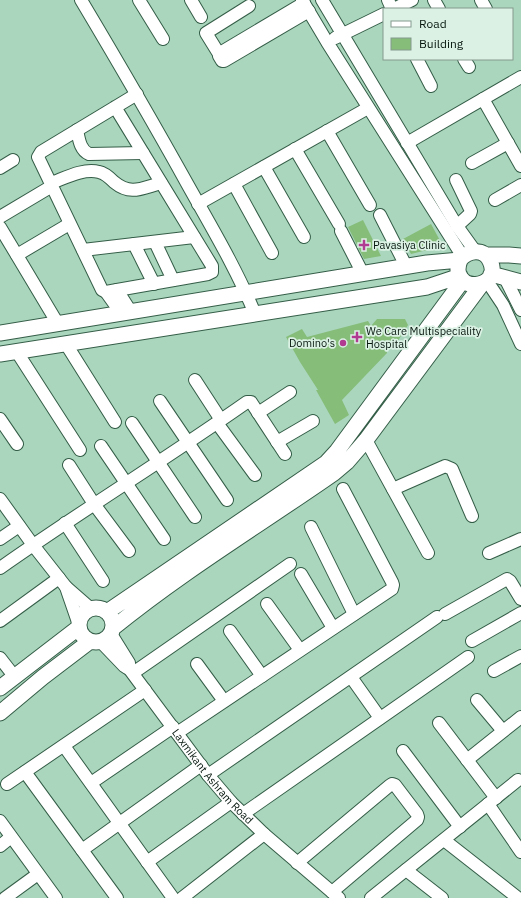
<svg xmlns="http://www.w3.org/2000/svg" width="521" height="898" font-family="'IBM Plex Sans',sans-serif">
<rect width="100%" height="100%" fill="#aad6bd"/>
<path fill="#85bd79" d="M363,220L381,256L364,259L348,227Z
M431,224L443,246L411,254L403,239Z
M377,319H405L408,325L394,347L386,345L387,353L342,400L349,415L335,424L316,390H318L300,362L286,337L302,329L307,337L368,321L371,326Z"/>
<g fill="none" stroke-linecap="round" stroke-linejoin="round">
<g stroke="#345d47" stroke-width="14">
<g id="minor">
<path d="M81,0C118,62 154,124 189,187C212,228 237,270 255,314"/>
<path d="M139,0L163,39"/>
<path d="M191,0L201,17"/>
<path d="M302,0L327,42L463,257"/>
<path d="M322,0L457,226L475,251"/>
<path d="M388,0L392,9"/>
<path d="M434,0L439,9"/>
<path d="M481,0L486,9"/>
<path d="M304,3L220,53L219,56L222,61H224L309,11"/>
<path d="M394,9L412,0"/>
<path d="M335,38L384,14"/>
<path d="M219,54L206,33L249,6"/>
<path d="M417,59L431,86"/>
<path d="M464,59L469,67"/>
<path d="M483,99L521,166"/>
<path d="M115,107L212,266V272L208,274L117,290L106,292L102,290L38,157L41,152L137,94"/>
<path d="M77,130C79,139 80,150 89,154L143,153"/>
<path d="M327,131L370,205"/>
<path d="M407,143L521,77"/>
<path d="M295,149L339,224"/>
<path d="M472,163L508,143"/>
<path d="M264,167L304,237"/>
<path d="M0,168L13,160"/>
<path d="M456,180L471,211L470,214L457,226"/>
<path d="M51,183C65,178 83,168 99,172C105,173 110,178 114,182C131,196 142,188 161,183"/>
<path d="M234,184L272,253"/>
<path d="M495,200L521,185"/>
<path d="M198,204L368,108"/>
<path d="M380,215L406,266"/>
<path d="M0,217L47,189"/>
<path d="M0,227L58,324"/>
<path d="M341,231L363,274"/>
<path d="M155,242L173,280"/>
<path d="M134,244L154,284"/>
<path d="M83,250L194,237"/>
<path d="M17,255L66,226"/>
<path d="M505,278L521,310"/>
<path d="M487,281L503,305L521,344"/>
<path d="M117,290L131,312"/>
<path d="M106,292L121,313"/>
<path d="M66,344L115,422"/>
<path d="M17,352L80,450"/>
<path d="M195,380L221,420"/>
<path d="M160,401L227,500"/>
<path d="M258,413L290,392"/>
<path d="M0,419L17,444"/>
<path d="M132,423L195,517"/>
<path d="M217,423L255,475"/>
<path d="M366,440L428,553"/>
<path d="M277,442L313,421"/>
<path d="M101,446L164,539"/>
<path d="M69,465L94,504L129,551"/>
<path d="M393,489L443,467L445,466L452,469L472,516"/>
<path d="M0,499L33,545L66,587L68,593L78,622"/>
<path d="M65,523L103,581"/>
<path d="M311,527L354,614"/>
<path d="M0,539L19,526"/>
<path d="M489,553L521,539"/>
<path d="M0,568C81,511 166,459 247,402H251L285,454"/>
<path d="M301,574L333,628"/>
<path d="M66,587L90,608"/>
<path d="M267,604L300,650"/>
<path d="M445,614L507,579L510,581L521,599"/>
<path d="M0,621L59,578"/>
<path d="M230,631L262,676"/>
<path id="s1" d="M111,634L129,663L130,670L208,775L231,802L264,834L339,898"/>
<path d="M472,641L521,613"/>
<path d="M101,642L124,666L127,668"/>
<path d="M0,658L14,676"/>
<path d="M197,664L224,701"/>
<path d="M494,671L521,656"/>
<path d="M133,673L290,564"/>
<path d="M351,677L380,718"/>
<path d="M477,700L503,731"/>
<path d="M439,723L496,798"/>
<path d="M177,733L392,589L393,585L392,582L343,489"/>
<path d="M64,746L173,898"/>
<path d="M403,751L460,827"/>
<path d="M467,760L521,717"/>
<path d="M25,772L117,898"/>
<path d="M208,775L437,617"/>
<path d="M91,783L173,727"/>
<path d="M7,784L145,690"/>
<path d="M488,804L521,852"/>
<path d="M243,814L468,657"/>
<path d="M0,821L56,898"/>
<path d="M444,840L518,898"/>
<path d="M0,846L11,837"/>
<path d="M82,850L201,765"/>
<path d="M147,862L231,802"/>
<path d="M297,863L389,786L392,784L395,785L417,814L418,817L417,820L332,892"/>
<path d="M406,870L442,898"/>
<path d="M5,898L38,874"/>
<path d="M182,898L264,834"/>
<path d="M371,898L518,780"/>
</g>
</g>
<g stroke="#345d47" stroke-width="17">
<path id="major" d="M486,255H509L521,256
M491,274L521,282
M0,333L427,263L460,260C468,250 484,248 490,261C504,290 447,295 460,260
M0,354L427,287L460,276
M79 625a17 17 0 1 1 34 0a17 17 0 1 1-34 0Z
M107,612L326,463L337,451L463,280
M113,628C183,571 261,524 334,473L347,462L366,440L482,284
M0,688L78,628
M0,713L43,677L89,642"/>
</g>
<use href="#minor" stroke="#fff" stroke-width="12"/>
<use href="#major" stroke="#fff" stroke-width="15"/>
</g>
<g fill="#b13b91" stroke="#dbf1e4" stroke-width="1.5">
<path d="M362 239h4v4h4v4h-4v4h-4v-4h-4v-4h4z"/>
<path d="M355 331h4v4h4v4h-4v4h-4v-4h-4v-4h4z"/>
<circle cx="343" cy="343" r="4"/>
</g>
<g text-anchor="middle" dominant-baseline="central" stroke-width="3.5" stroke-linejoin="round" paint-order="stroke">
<g font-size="11" fill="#07170f" stroke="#dbf1e4" text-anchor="start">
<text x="373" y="245">Pavasiya Clinic</text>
<text x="366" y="331">We Care Multispeciality<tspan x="366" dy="13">Hospital</tspan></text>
<text x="335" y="343" text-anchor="end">Domino's</text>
</g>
<g font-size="11" fill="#07170f" stroke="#dbf1e4">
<text stroke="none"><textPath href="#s1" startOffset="176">Laxmikant Ashram Road</textPath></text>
</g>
</g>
<rect x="383" y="8" width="130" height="52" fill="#dbf1e4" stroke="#869a8f"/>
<rect x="391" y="21" width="20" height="6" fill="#ffffff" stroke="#869a8f"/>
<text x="419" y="28" font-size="12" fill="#07170f">Road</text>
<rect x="391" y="38" width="20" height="12" fill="#85bd79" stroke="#869a8f"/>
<text x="419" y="48" font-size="12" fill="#07170f">Building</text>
</svg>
